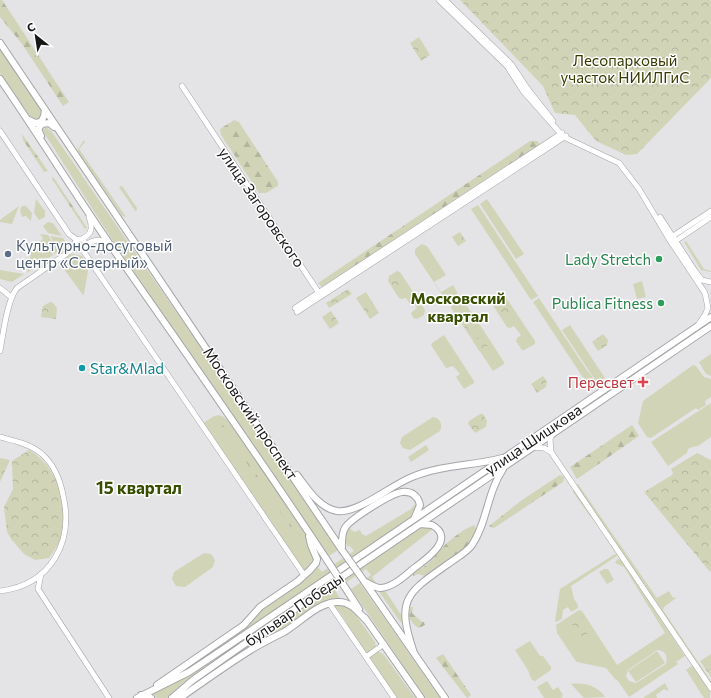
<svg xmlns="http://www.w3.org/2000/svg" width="711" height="698" font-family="Commissioner,sans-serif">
<defs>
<pattern id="forest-firs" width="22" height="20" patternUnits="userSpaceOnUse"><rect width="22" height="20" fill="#d1d4b7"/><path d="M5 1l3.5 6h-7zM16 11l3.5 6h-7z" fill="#b3b59d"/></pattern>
<pattern id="park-crowns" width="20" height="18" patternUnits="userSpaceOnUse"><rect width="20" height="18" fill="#d1d4b7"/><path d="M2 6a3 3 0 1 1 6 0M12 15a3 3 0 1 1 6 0" fill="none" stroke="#b3b59d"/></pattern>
</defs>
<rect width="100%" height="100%" fill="#e4e4e7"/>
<path fill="#d1d4b7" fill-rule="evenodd" d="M0,49L42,111L43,115L40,120H35L31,118L0,73Z
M46,127L52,132L340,549L327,557L113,241L44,133L43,130Z
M84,140L85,142L79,149L126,217L122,216L78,152V149Z
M122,186L137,208L136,212L119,187Z
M36,199L45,211V217L39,220L34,213Z
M487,199L524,254L516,259L480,204Z
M478,205L538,296L531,300L471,209Z
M19,206L12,224L0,222V220Z
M22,206H26L32,213L31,221L26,216L22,217L20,210Z
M48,222L53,223L62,236L48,233L43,226Z
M40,234L48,235L52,242L49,247L33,246V244L37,243L42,240L43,238Z
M50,236L63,238L68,245L54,254L51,249C55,244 53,240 50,236Z
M686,241L704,269L711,271V272L701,270L684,242Z
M422,244L427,246L446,275L434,282L441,292L453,285L457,292V296L450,301L445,299L415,254V249Z
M32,248L49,249L53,255L27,273Z
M74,254L82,256L89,265L84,294L83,295L61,265L62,261L70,255Z
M0,270L24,274L12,282L0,279Z
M397,271L400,272L425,310L424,315L417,319L416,318L414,319L411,313L417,308L413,302L410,304L406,298L402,299L399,298L388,281L389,276Z
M642,281L646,297L637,299L633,284Z
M505,296L535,341V344L524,350H522L516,341L517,338L521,335L514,326L510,328L507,327L492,304Z
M539,298L586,369L591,375L596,384L590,388L533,302Z
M462,299L471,312L460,319L466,330L478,322L504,362V364L493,371L451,308L452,304L458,300Z
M711,320V323L629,379L627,377Z
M570,325L605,378L597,383L562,330Z
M444,335L474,381V383L464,389L456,377L460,374L453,366L446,368L431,345L432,343Z
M711,354V376L706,374L699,362Z
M693,365L696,366L704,377L711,379V397L705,401L706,405L698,410L696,408L651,438L647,437L638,423L643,401Z
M602,394L603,396L231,649L183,683L167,698H157L151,692L180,679Z
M711,403V437L698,446L692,447L688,449L687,453L668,466L651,442Z
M219,415L224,417L249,445L308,532L317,559L304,575L202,424L214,416Z
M433,417C440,418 443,424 440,431L410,450L403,448L400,443L402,437Z
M426,445L429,450L411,462L408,457Z
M578,484L657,598L669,591L673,598L675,597L676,598L664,607L663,610L711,681L710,698H704L686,670L694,664L595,518L590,516L573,492L574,487Z
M417,502L416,508L413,516L203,660L182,673L172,676L259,611L319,564L320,566L318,567L322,572L354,551L350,546L348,547L344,540L348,527L354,532L360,530L362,534L366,536L411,509Z
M422,526L434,528L372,577L378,585L370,582L367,578L371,575L366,569L335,590L341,600H328L319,605L180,696L179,695L195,682Z
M204,553L211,554L215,560L213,567L185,587L176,586L172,579L174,572Z
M615,554L617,555V556L571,586L574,599L578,605V608L571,612L568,607L563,610L562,619L556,622L555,621L560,589Z
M618,558L619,560L621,559L685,656L676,662L678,664L629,697L618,681L615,679L606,668L577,662L575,660L557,633L556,625L579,610L582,611L617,665L665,633L624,567L615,563ZM657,650C665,650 668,656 666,664L636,683L629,681L626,676L628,670Z
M604,569H608L614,580L607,584L599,572Z
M360,583L440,698H425L351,589Z
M380,589L386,592L402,616L401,623L378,590Z
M333,605H345L353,611L375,642L376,647L366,654L346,626L347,623L338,610L333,607Z
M530,641L540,656H543L551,667V670L535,681L532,680L529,674V672L515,650Z
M378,651L384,655L415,698H396L369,657Z
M657,651L665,663L636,682L628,671Z
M547,681L553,690L558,687L563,695L561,696L563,698H544L537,687Z
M665,683L668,689V691L664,689L656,695L657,698H643Z
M571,684C584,682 598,686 605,697L584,698Z"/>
<path fill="url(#forest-firs)" d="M0,0H2C25,34 46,68 69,102L63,106L22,44L0,17Z
M234,120L239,122L278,182V186L266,193H259L221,135L220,129Z
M22,134L48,171L44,172L23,140Z
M530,141H537L540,144L322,287L318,283Z
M52,177L54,178L87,228L85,229L52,179Z
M216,418H218L313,558V560Z
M632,425L639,436L577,479L570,467Z
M560,475L564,477L563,482L494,528L489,526L522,500Z
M474,525L477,530L469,546L426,576L418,574L413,576V574L418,569C427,569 440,549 447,543C455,536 464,529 474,525Z
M410,607H413L412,613L422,622H424L425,625L419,628C411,624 407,616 410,607Z
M443,654L471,695L467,698L436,658Z"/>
<path fill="url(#park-crowns)" d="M460,0H711V78L637,154L626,155L596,141L575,115L555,113L543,86Z
M419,37L430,55L421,61L410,43Z
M460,232L466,241L458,246L452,237Z
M400,276L405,283L396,290L391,282Z
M348,289L352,294L329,308L326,303Z
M366,292L379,313L370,319L356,298Z
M50,302L53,303L57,308L56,319L41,317L43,306Z
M509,304L514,311L504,318L498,311Z
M331,311L339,323L330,329L322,317Z
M471,312L478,322L466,330L460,319Z
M483,334L490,344L479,351L473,341Z
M603,334L608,340L607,345L598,351L592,342Z
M543,376L547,382L546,387L537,393L531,384Z
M480,414H483L487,421L486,427L475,433L468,424L469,421Z
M29,450C57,466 68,502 62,534C61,543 54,550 49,558L35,560L24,554L11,539L7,532L4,507L13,489L12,461Z
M697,453L711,460V571L710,572L644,492L672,475L673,473L671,469Z
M0,458L10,460L0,482Z
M581,615L592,631L581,638L571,622Z
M711,654V677L700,661Z"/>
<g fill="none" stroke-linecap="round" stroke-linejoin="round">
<g stroke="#a4a5a8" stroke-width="6">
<path id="minor" d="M439,0L507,66L523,91L561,134L566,138L619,163L639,189L669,239L705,293L708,308L705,315L698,325
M445,0L511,64L527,88L553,121
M182,86L319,293
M0,131L69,234L77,240
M660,217L695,271L702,280L711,282
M670,238L711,211
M75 244a5 5 0 1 1 10 0a5 5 0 1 1-10 0Z
M82,239C92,234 93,228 89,217
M674,242L711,217
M85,245C94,240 100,238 108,243
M82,249L304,575
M0,288L11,297
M295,308L562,133
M297,312L566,136
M0,351C3,335 7,300 17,288L76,247
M0,437C15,441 30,444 42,454C54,465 60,479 63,495C74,542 51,585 0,591
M532,447L544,448L551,452L550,439L552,434
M551,452L711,688
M41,574L38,589L109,698
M329,603L394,698
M366,657L384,644"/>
</g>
<g stroke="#a4a5a8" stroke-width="8">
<path id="major" d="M0,43C113,212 229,380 342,550
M0,79C38,134 73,191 111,246C184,350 257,454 327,560
M29,120L35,123L41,122L44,116L45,110
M41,136L38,129L42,124L49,123L54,127
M297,475C307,488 319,508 337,511C358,514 391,485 412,477C440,465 473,466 502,458
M342,550C342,543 341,534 345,528C350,519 392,493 402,492C412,491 418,496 420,505L415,517
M364,581L445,698
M364,581C369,584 375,588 381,588C393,587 405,576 413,569C425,560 457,539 432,525L420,524
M348,592L359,609
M365,618L421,698
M414,653C396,600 405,594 448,564C456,558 466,553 472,545C487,523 487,493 503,469
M157,685L244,625L260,607L298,581L310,570L316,563L317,559L311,545L309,536
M141,695L148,696L151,698
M137,698L189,672L222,650L711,317
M172,698L193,680L273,624L711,326
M180,698C203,682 225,666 249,651C260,644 272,638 284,632C301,622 317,603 337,602C351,601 358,612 367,621"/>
</g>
<use href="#minor" stroke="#fff" stroke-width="5"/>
<use href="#major" stroke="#fff" stroke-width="6"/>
<g stroke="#a4a5a8" stroke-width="8" stroke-linecap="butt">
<path id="major-bridge" d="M342,550L364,581
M327,560L348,592"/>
</g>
<use href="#major-bridge" stroke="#fff" stroke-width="6"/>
</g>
<circle fill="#5c6f8a" stroke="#fff" stroke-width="1.5" cx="8" cy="254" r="4"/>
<g fill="#2e9e5b" stroke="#fff" stroke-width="1.5">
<circle cx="659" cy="259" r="4"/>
<circle cx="661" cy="303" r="4"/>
</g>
<circle fill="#0f9aa8" stroke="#fff" stroke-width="1.5" cx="82" cy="368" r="4"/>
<path fill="#e0444e" stroke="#fff" stroke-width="1.5" d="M641 376h4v4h4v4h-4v4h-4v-4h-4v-4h4z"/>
<g text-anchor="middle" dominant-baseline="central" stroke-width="3" stroke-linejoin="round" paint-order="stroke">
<g font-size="15" fill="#383a01" stroke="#fff">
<text x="625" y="60">Лесопарковый<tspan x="625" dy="17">участок НИИЛГиС</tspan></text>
</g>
<g font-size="15" fill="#161617" stroke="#fff">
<text transform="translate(262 207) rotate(56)">улица Загоровского</text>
<text transform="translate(251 413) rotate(56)">Московский проспект</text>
<text transform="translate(533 439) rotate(-34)">улица Шишкова</text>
<text transform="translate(294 609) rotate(-35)">бульвар Победы</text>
</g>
<g font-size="15" fill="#4e5e75" stroke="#fff" text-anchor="start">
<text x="16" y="245">Культурно-досуговый<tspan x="16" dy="17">центр «Северный»</tspan></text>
</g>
<g font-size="15" fill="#27864d" stroke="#fff" text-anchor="end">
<text x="651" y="259">Lady Stretch</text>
<text x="653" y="303">Publica Fitness</text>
</g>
<g font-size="15" fill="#0d838f" stroke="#fff" text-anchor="start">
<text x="90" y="368">Star&amp;Mlad</text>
</g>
<g font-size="15" fill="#be3a42" stroke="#fff" text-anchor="end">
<text x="634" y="382">Пересвет</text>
</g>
<g font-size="16" font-weight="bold" fill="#394f00" stroke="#fff">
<text x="458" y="297">Московский<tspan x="458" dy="18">квартал</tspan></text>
</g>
<g font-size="17" font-weight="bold" fill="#394f00" stroke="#fff">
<text x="139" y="487">15 квартал</text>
</g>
</g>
<g transform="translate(36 36) rotate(330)" stroke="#ffffff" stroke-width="3" paint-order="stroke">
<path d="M0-3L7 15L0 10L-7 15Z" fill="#161617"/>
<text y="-6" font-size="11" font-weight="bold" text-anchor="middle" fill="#161617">С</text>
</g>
</svg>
